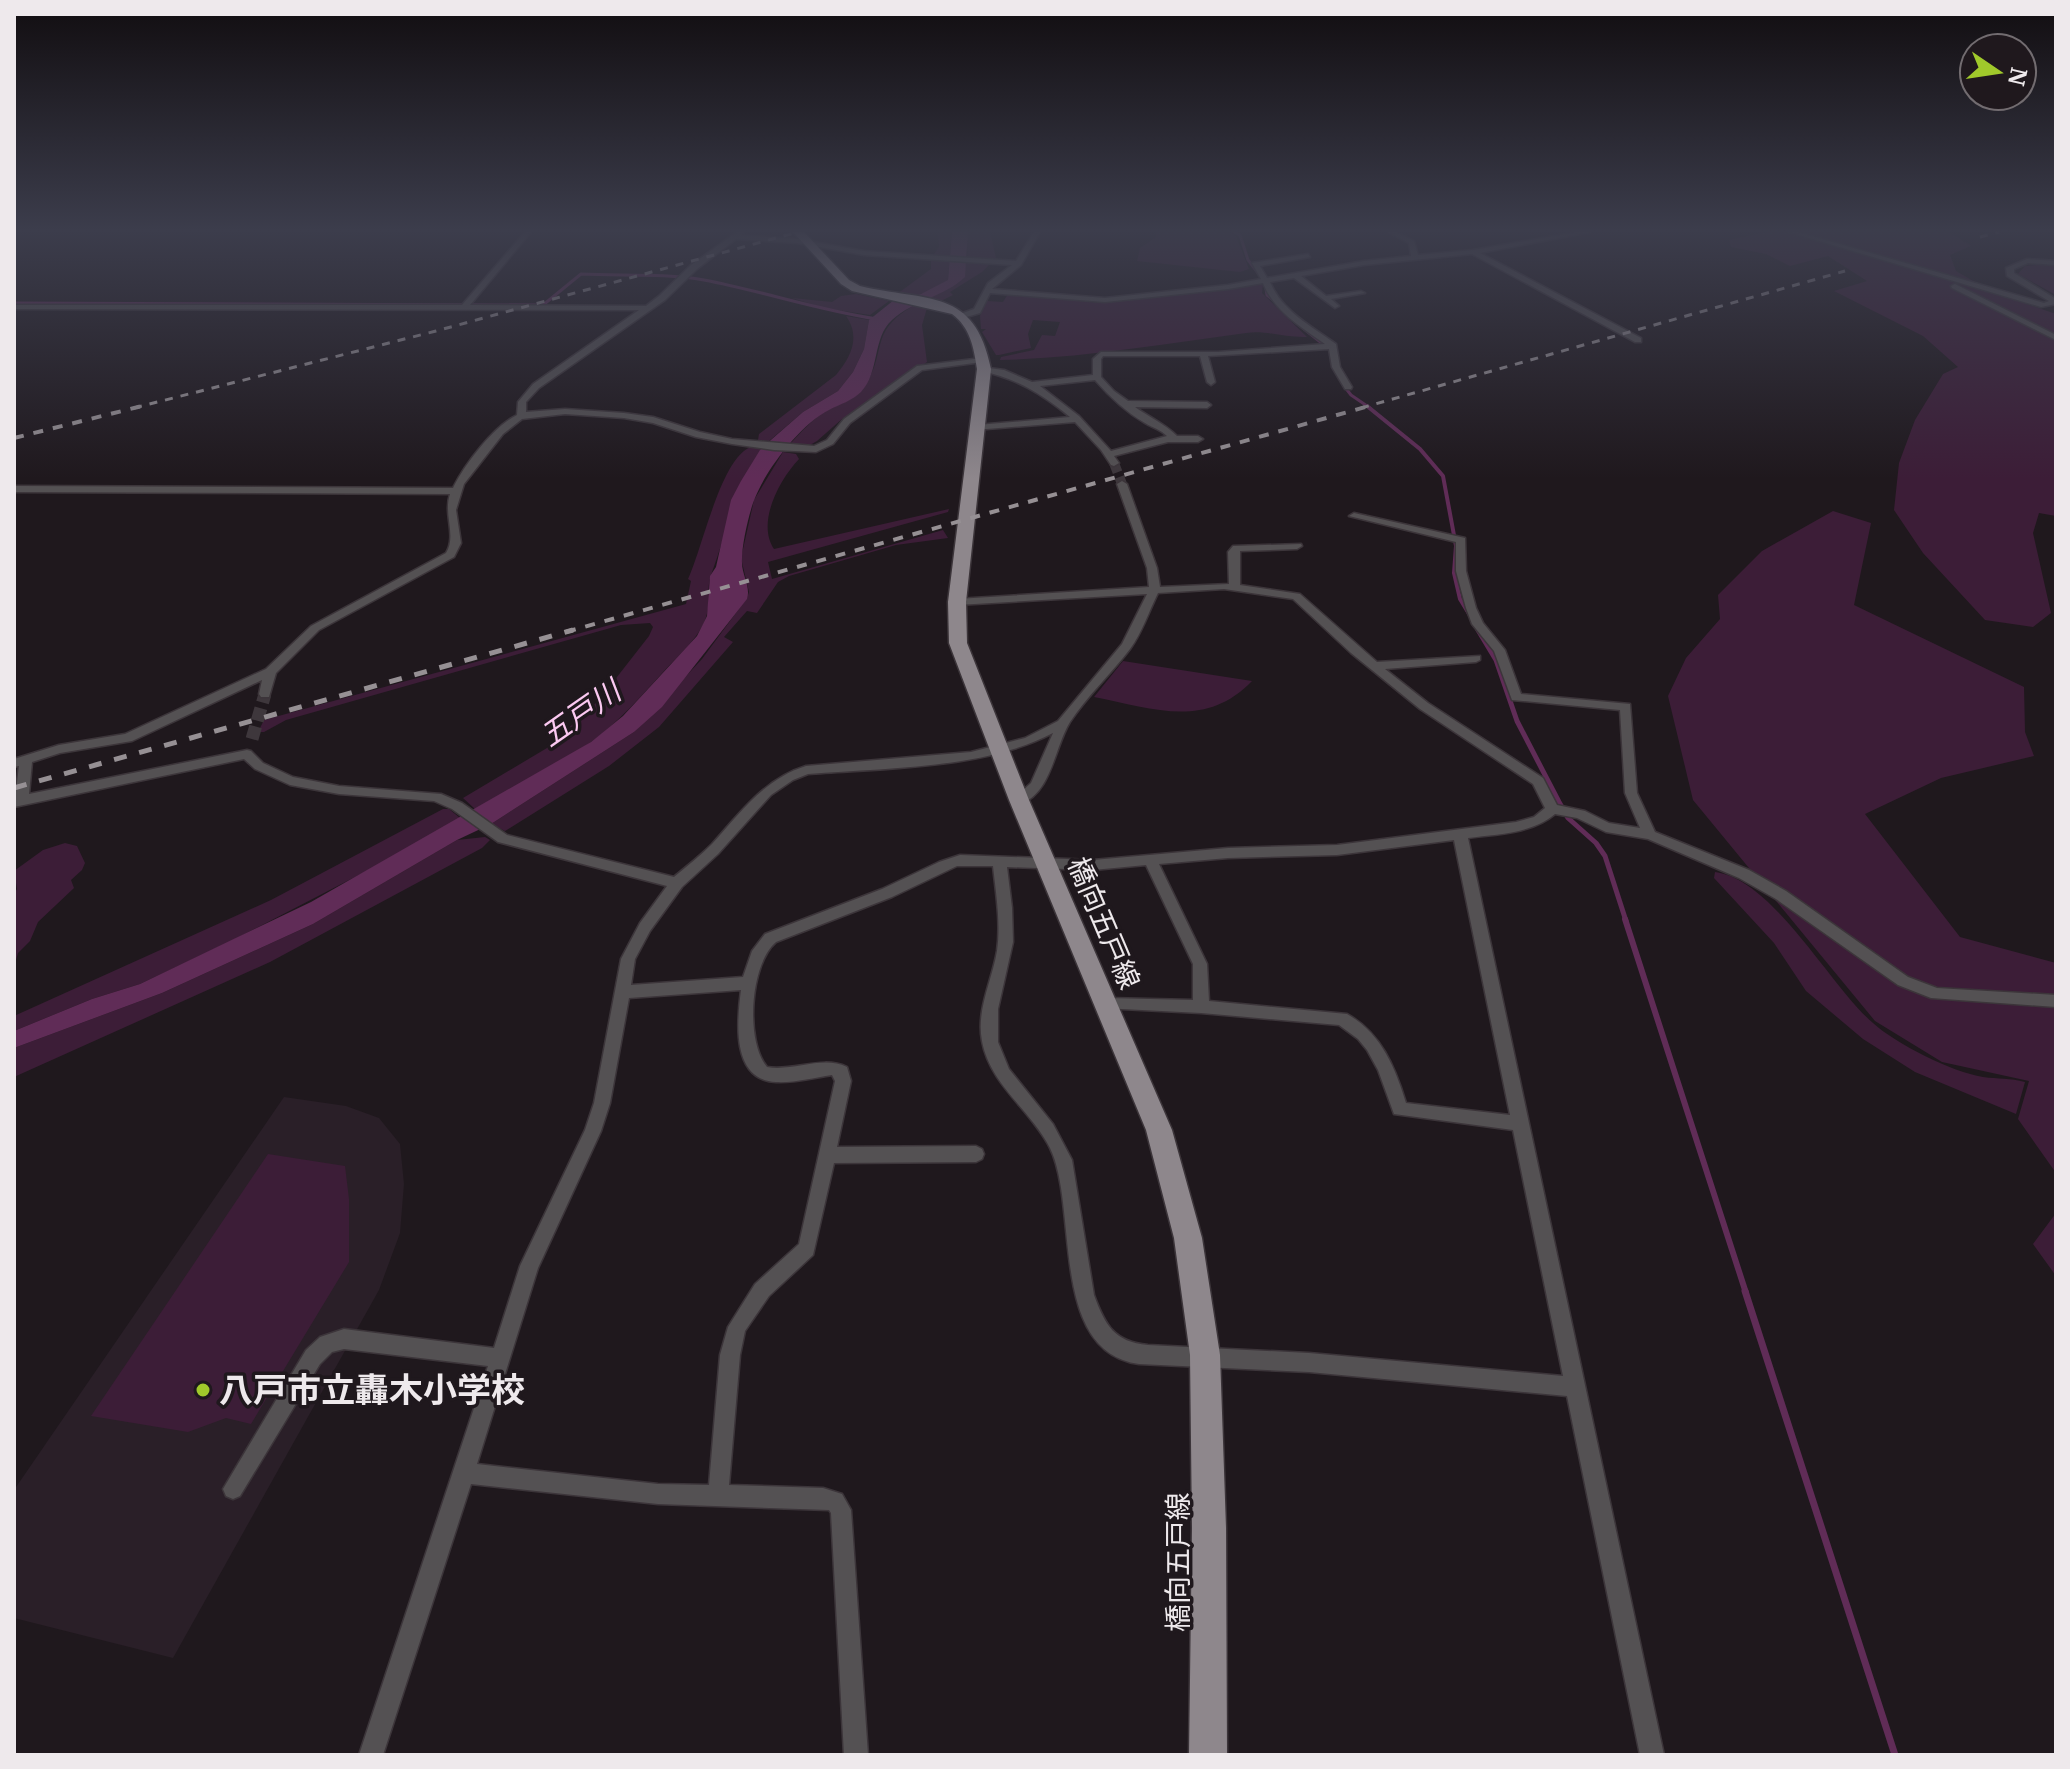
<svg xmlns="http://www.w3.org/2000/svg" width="2070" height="1769" font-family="Merriweather,'Noto Sans JP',serif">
<rect width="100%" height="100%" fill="#1f181d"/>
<path fill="#2a1f28" d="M284,1097L346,1106L379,1118L400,1144L404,1184L400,1233L379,1290L173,1658L14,1618V1490Z"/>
<path fill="#3c1d37" d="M938,232H952L948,280C934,291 915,299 897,294L931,269V258L939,247Z
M968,232H990L996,258L982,272L950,292L953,295L937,303L924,300C946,289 963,287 967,258C968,249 966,241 968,232Z
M1156,232H1229L1236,236L1249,269L1240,272L1137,261L1140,248L1156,237Z
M1766,232H1949L1971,246L1950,255L1956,271L1992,292L2056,314V516L2039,513L2033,533L2051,613L2033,627L1985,620L1923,553L1894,510L1899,463L1915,420L1943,374L1958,367L1923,336L1834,291L1867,281L1828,256L1790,266L1766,254L1731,247L1729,240Z
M2046,264L2056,265V295L2018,274L2025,266Z
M1263,284L1262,293L1307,337C1285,338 1267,330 1246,333C1164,344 1083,358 1000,360L1001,357L1034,350L1042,335L1055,336L1060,322L1033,320L1028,334L1031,348L999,355H996L982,332L986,329H981L980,316L987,301L1003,302L1008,294L1100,303Z
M856,294L889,301L870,315L824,308L792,298L832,302L841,296Z
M913,306L927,308L922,325L927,362L842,419L817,441L810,445L791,443C801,432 815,417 828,410C840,403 856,400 864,387C888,352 868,332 913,306Z
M846,316L869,320L864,349L853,372L838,391L803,412L769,441L758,440L759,434L836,375C851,357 861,337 846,316Z
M751,447H763C734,488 728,530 711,575C706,588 711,604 706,617C699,638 680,654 665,670C642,695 619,722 591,742C555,768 513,787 475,809L463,798L547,748L599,700L649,636L653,627L650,623L621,625L286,720L264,732H258L264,720L686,604L691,581L688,579C702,550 721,457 751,447Z
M783,452L796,454L799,459C780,479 756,522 774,549L949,509L948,512L768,562L772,579L943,530L948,538L896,545L789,576L778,582L757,613L747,611L724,637L733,642L659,727L609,766L505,831L491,824L634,732L702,659L747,598L749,592L741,558L754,500Z
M1833,511L1871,523L1854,605L2024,687L2025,732L2034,756L1941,778L1865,814L1960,937L2056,963V1173L2018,1119L2029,1081L1942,1062L1875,1021L1693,800L1668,696L1686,658L1720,619L1718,595L1762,551Z
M1123,661L1252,681C1205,730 1152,708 1094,697Z
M443,809H449L460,818L380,864L233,940L140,984L92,999L14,1031V1016L271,900Z
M485,837L490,840L482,848L270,962L14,1077V1048L162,993L313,924L457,840Z
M65,843L77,846L85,863L82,870L71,880L74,888L38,922L30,941L18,953L14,967V894L17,889L14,871L43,850Z
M1715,872C1773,879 1830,986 1873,1023C1896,1044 1952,1072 1983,1077C1998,1079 2010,1078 2025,1082L2016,1114L1915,1072L1863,1039L1806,991L1774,943L1714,878Z
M268,1154L345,1166L349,1199V1262L251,1424L226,1418L188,1432L91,1416Z
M2056,1213V1276L2033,1244Z"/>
<path fill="#602c57" d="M952,232H968L965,277C944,297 914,300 892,320C872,338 880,372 861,392C852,401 840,404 829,410C801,424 767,468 755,498C749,512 741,548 742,563C742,575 751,587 747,599L662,707L634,732L491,824L457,840L313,924L162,993L14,1048V1031L92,999L140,984L311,902L591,742L623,716L697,636L707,616L710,576L716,567L731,500L741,481L760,450L772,439L803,412L838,391L853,372L864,349L869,320L894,300L921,294L948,280Z"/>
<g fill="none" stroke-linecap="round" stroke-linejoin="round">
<path stroke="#602c57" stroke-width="3" d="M1234,232L1240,235L1248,260L1259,274
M1265,282L1267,295L1277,303
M14,303L543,305L581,274C621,276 665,273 704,280C762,291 818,310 877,319
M1289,317L1328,348
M1344,386L1351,395L1370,408"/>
<path stroke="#602c57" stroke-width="4" d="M1367,406L1420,449L1443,476L1456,546L1454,573L1460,599L1480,632"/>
<path stroke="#602c57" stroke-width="5" d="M1478,630L1496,660L1517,721L1559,802L1568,818L1596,843L1605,856L1626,921"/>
<path stroke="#602c57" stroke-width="6" d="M1625,919L1746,1293"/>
<path stroke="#602c57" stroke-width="7" d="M1745,1291L1895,1755"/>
<path stroke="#3e373c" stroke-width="10" stroke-dasharray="10 5" stroke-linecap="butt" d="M1114,463L1122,484"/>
<path stroke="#3e373c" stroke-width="13" stroke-dasharray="13 6" stroke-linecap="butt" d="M252,739L265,694"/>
<g stroke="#3c353a" stroke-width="3">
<path id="street" d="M525,232H531L470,305L646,306L659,296L691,265L737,232H744L741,235L797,239L864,251L1016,261L1034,232H1040L1021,265L992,289L1105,298L1228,285L1261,279L1252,263L1308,254L1310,257L1260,266L1267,278L1364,261L1411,256L1409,243L1388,232H1396L1414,241L1418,255L1473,250L1577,232H1590L1480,253L1641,338V342H1635L1472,254L1364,265L1301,276L1326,296L1361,291L1365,293L1331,299L1339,306L1335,308L1294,278L1270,282C1282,311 1311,326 1336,344L1340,367L1352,387L1351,389H1345L1332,367L1329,349L1208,356L1215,382L1211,385L1207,382L1200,356H1103L1101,359V377L1114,391L1128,401L1207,402L1211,405L1207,408L1135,407C1149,417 1165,424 1177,436H1198L1203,439L1198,442H1168L1114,456L1119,463L1114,466L1111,465L1101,450L1075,422L974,430L973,428L977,425L1070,417C1042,394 1016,378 981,371V367L1004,370L1032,382L1093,375V359L1101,352H1218L1325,344C1301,327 1274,311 1263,283L1228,289L1105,302L990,293L980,313L963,318L959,316L960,314L974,309L988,283L1012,265L864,255L797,243L736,239L697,269L665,300L539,388L526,402V412L565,409L624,413L653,417L700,432L732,439L814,446L827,440L844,419L917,366L982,358L986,360L982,362L922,370L850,423L833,444L816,452L774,450L732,444L696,437L653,423L624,418L565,414L522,419L503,434L464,484L456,510L461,543L454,557L319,630L276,673L269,697H261L259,694L262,680L132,741L60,753L32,762L29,794L247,750L251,751L263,763L293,777L339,786L441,794L462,803L507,835L674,877C687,866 700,856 712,844C740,813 764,779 806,766L971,752L1025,738L1058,721L1122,644L1147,594L957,605L952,602L957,599L1149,587L1147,568L1117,484L1122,481L1127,484L1157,568L1160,587L1229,584L1228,552L1233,546L1301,544L1302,546L1297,549L1240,551V585L1300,594L1377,662L1480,656V660L1476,662L1385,669L1428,703L1543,778L1557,805L1585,811L1609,823L1640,828L1625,793L1620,710L1512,700L1494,651L1472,624L1466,608L1456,571V542L1349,516L1354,513L1465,538L1466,571L1476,608L1483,623L1505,650L1521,694L1630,704L1637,793L1655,832L1749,870L1786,891L1908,977L1937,988L2056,995V1007L1931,998L1898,985L1776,899L1739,878L1648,839L1606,832L1577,818L1555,814C1531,834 1497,834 1468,838L1664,1755H1640L1567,1396L1309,1372L1139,1364C1048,1352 1079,1207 1050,1148C1031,1110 990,1085 982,1041C976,1010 992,981 997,951C1001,923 996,894 993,866H957L892,897L776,942C750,964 745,1041 767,1067C793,1072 822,1055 847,1067L851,1081L837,1147L976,1146L982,1149L984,1154L982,1159L976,1162L834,1163L813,1255L769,1296L745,1331L740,1355L729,1485L823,1488L842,1494L851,1510L868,1755H844L831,1513L829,1510L658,1504L471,1484L383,1755H359L488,1366L344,1349L332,1352L320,1364L240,1496L233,1499L226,1496L223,1489L306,1350L320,1337L344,1329L494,1348L520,1266L585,1130L594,1103L621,959L640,923L667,886L498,842L452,809L434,801L339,794L290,785L255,769L244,759L14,807L19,766L14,767V759L59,745L125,734L266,669L311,626L446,553C457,535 443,515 450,494L14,492V486L453,488C465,464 493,427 517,415L518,402L533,384L639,310L14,309V305H462ZM1095,380C1109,396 1126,412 1145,423C1153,428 1160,429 1167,436L1111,451L1079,416L1040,386ZM1224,589L1293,599L1351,653L1420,709L1533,784L1545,808L1534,817L1516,822L1337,845L1228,848L1093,860L960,855L939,862L882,889L765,934L752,951L743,977L631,985L635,959L650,931L682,887L718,854L771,795L793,780L808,774C884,768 985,769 1053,733L1031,783L1012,800L1019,805C1052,793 1054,748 1070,722C1087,696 1111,674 1130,649C1142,633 1149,611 1158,593ZM1454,840L1510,1115L1406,1103C1395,1067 1381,1033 1347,1014L1209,1001L1207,964L1159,864L1228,858L1337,855ZM1146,865L1193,964V1000L1107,998L1102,1000L1099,1004L1102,1008L1201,1013L1339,1025L1358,1039L1367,1050L1378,1070L1394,1114L1513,1130L1563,1376L1309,1353L1148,1345C1114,1342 1105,1325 1094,1295L1072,1160L1053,1124L1009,1069L998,1042V1009L1013,942L1012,908L1007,867L1093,870ZM741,990C737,1021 731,1080 776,1082C794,1083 813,1078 832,1075L835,1081L799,1244L755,1284L728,1327L720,1355L709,1485L658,1484L477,1464L538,1268L601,1131L610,1103L629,998Z
M1789,232H1798L2044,303L2049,301L2007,276L2006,268L2027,259L2056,261V265L2028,263L2014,269V273L2056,299V304L2041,307Z
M1955,284L2056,335V340L1952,288L1951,286Z"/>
</g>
<g stroke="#3c353a" stroke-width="3">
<path id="primary" d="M793,232H804L849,280L860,286C927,302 975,287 991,369L966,602L967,643L1029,800L1172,1130L1202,1238L1220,1355L1226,1528L1227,1755H1189L1192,1528L1190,1355L1174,1238L1146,1130L1009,800L949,643L948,602L977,369C974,348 970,327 952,314L852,291L841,284Z"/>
</g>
<use href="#street" fill="#545153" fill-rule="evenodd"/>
<use href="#primary" fill="#8e878c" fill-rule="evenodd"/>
<path stroke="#969094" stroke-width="3" stroke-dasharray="8 8" stroke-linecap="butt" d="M1980,237L1999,232
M134,408L436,331L798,232
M1361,408L1845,271"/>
<path stroke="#969094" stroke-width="4" stroke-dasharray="10 10" stroke-linecap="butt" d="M14,438L142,406
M566,632L1369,406"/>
<path stroke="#969094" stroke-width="5" stroke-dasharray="13 13" stroke-linecap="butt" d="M14,788L573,630"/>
</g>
<linearGradient id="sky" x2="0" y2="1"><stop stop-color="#110d10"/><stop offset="0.48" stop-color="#3c3d4c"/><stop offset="1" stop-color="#3c3d4c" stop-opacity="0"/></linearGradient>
<rect width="2070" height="479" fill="url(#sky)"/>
<circle fill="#a0c92b" stroke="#1f181d" stroke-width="3" cx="203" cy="1390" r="8"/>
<g text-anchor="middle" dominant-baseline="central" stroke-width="7" stroke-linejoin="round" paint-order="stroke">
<g font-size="28" fill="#eee9ec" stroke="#1f181d">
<text transform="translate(1104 923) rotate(67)">橋向五戸線</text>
<text transform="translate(1178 1562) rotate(-90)">橋向五戸線</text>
</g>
<g font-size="30" font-style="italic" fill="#fbc9f1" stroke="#1f181d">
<text transform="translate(580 713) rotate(-35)">五戸川</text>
</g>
<g font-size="34" font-weight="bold" fill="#eee9ec" stroke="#1f181d" text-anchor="start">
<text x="219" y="1390">八戸市立轟木小学校</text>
</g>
</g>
<rect width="2070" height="1769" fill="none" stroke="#eee9ec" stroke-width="32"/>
<g transform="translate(1998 72) rotate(103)"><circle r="38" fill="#1f181d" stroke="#726c70" stroke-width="2"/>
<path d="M0-6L14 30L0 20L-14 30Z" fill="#a0c92b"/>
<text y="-12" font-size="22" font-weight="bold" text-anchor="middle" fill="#eee9ec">N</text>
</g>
</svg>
